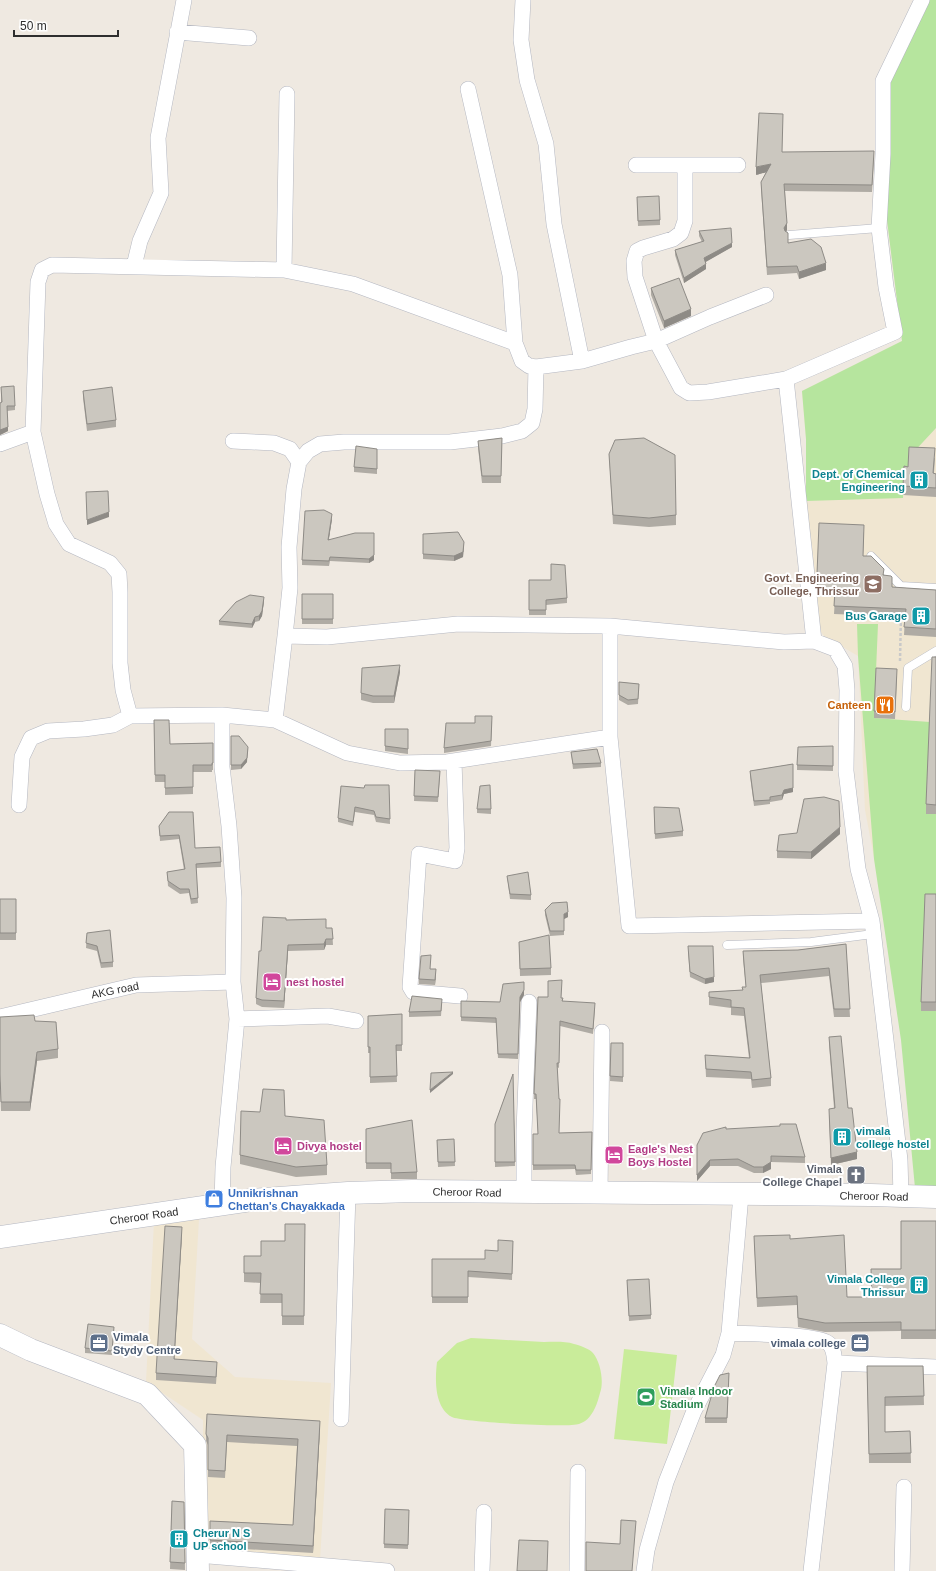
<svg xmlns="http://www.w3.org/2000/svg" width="936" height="1571" font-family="Arial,sans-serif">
<rect width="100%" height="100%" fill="#efe9e1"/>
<path fill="#f0e6d1" d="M936,0V1188L865,810L858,656L824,636L813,621L806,548V439L802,391L902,341L887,220Z
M199,1219L192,1339L235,1377L331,1383L320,1560L200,1553L203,1496V1420L146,1382L154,1221Z"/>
<path fill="#b6e59e" d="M929,0H936V428L910,456L908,476L904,475L903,498L806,501V439L802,391L902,341L887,220V84Z
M857,624H878L874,718L930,722L926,813L936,814V903L921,1011H936V1188H915L901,1040L874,859L858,656Z"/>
<path fill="#c9ec9a" d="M471,1338C495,1339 520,1341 544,1342C553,1342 565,1341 574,1344C579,1345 590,1349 593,1353C601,1363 604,1382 600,1393C597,1405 592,1420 579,1424C568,1428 461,1422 452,1417C434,1407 435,1379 437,1362L457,1343Z
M624,1349L677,1355L667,1444L614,1439Z"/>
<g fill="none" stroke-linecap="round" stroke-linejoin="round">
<g stroke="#b4b7c1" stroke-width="9">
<path id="service" d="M789,235L879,228
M871,556L901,586L936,588
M906,707L908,668L936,651
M727,945L811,942L873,934"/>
</g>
<g stroke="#b4b7c1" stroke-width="16">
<path id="minor" d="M523,0L521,40L527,80L546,144L554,224L582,361
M177,32L249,38
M468,89L510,275L515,343
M636,165H738
M685,165V221L681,233L673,239L643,248L637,251L634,261L635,277L656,341L710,317L766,295
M134,266L140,241L161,193L158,138L184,0
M284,270L287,94
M33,432L38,282L42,270L52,265L284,270L353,284L515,343L522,361L529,366L536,367L582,361L631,347L656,341L681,388L689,393L708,392L786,379
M233,441L274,443L290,449L299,462
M0,444L33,432L47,494L56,524L69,544L110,563L119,574L120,592V663L123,690L130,716L222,715V767L229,826L234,898L233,982L237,1019L223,1167L222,1204
M610,626V737L629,926L872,921
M285,636L290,588L289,547L294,489L299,462L308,451L320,444L344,442H450L502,436L522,431L532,423L535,409L536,367
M814,641L786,379L895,332L886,287L879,228L883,154V81L922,0
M222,715L275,720L285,636L327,637L458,624L610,626L784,642L814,641L835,649L845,666L847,690L846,771L858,869L872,921L900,1160L901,1196
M275,720L347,753L400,763L447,762L610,737
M454,761L457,848L455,861L419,854L410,987L413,992L460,996
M19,805L22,757L31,738L48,731L84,729L113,725L130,716
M0,1017L136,985L233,982
M237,1019L328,1016L356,1021
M524,1192V1131L529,1002
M600,1193L602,1032
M741,1195L729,1333C747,1334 815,1334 828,1343C834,1347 834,1356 835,1363L811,1571
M835,1363L936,1367
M341,1419L348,1193
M197,1555L387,1571
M482,1571L484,1512
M577,1571L578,1472
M644,1571L647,1550L666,1482L694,1411L723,1355L729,1333
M902,1571L904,1487"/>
</g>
<g stroke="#b4b7c1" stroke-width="23">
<path id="secondary" d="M0,1237L251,1200L348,1193L412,1191L871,1195L936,1197
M0,1335L31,1350L147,1394L195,1445L198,1571"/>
</g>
<path stroke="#c9c9c9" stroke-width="2.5" stroke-dasharray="3 2" stroke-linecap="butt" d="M900,661L901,614"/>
<use href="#service" stroke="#fff" stroke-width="8"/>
<use href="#minor" stroke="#fff" stroke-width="15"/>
<use href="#secondary" stroke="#fff" stroke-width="22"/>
</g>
<path fill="#afaba4" d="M782,152L874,158L872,192L785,191L787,230L786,232L788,243L826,270L799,279L797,273L767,275L761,189V182L766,172L756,175Z
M637,197L660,220V225L638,226Z
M699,231L732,247L705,262L706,269L684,283L675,255V250L702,242L699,236Z
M651,288L691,316L664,328L651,295Z
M1,387L15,406V410L7,411L8,431L0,435V403H1Z
M83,391L116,420V427L87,431L83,398Z
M502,438L501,483H482L478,448V441Z
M377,449V474L354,472V467Z
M609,454L676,515V525L649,527L613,524Z
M935,458L934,473L936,474V497L903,495V486L908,467Z
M332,519L329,539L374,560L369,563L330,561L329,566L302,565V560Z
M864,532L863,556L884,575L892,587L936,590V637L904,635L905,617L834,614L835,597L818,596L817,581V574Z
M423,534L464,547L463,557L454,561L423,559Z
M529,580L567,598V603L546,605V615H529Z
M302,594H333V624H302Z
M264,601L262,616L259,621L255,622L252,628L219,625V621Z
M936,657V814H926V804Z
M400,672L394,703H373L361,700V693Z
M897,676L895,719L874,718V711Z
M619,682L639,684L638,704L628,705L619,700Z
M154,720L170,744L213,743V770H212V772H193V794L165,795V782H155Z
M492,721L491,746L444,753V748L475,723Z
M385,729H408V754L385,751Z
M231,736L247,762L241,769L231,770Z
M833,746V771L797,770V765Z
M571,752L601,763V767L573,769Z
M793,764V792L784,794L782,800L770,802V804L754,806L750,776V771Z
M415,770L440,776L438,802L414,801Z
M389,785L390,824L376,822L374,815L355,812L353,826L338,822V818L364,788Z
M654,807L683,831V836L655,839Z
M477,809H491V814L477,813Z
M169,812L195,848L221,862V867L196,868L198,903L191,904L189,893L180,894L168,886L167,872L184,870L179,839L160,841L159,826Z
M797,833L840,834L811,859L777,858V851Z
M507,876L531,895V900L510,899Z
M936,894V1011H921V1002Z
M0,899H16V940H0Z
M545,910L568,917L564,919V935L550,936L545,915Z
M286,920L326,928H332L333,945H326L324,950L288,951L284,1008L262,1007L256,1004V998L261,951Z
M87,933L113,962V967L101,968L97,951L86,948Z
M519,942L551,968V975L520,976Z
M846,944L850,1017H834L829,976L761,983L771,1078V1086L752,1088L751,1079L706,1077L705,1055L749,1058L744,1016L731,1015V1008L709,1005V992L742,990L746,987L743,959V951L798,950Z
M688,951L714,982L705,984L690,977Z
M430,969L436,974L435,985L419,984V979Z
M524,982V995L520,1002L518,1059L498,1058L496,1023L461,1021V1001L500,1002Z
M538,997L561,998L563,1001L595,1008L593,1034L560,1026L559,1068L557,1067L559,1133L592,1132L591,1174L576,1175L575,1169L533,1170V1134H538L536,1099H534Z
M442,1003L441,1016L409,1017V1012Z
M402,1014V1051H396L397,1082L370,1083V1053H368V1016Z
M35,1021L58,1049V1058L37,1061L30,1111H1L0,1083Z
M829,1037L848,1108L857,1159L831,1165L829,1116L834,1108L829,1044Z
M611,1043H623V1082L610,1081Z
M513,1074L515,1166L495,1167V1124Z
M260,1112L285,1116L327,1165V1175L296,1177L240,1164V1155Z
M366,1129L417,1172V1179H391V1169H366Z
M726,1129L805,1157V1163L771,1162V1169L763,1173H754L738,1166H710L697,1181V1145Z
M454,1139L455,1166L438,1167L437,1140Z
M936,1221V1339H901V1331L825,1332L798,1327L797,1305L757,1307L754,1236L790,1239L847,1297H872L901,1269Z
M305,1224L304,1325H282V1303H260L261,1283L244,1282V1273L261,1256L285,1241Z
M182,1234L174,1359L217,1369L216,1384L156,1380V1373Z
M513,1241L512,1280L468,1277V1303H432V1259H485Z
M627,1280L651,1315V1319L629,1321Z
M114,1332L112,1355L85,1353V1348Z
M867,1366H923L924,1405L885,1406V1432L910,1431L911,1463H869Z
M729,1373L727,1423H705V1418Z
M320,1428L313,1553L210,1547V1521L293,1525L297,1446L227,1442L225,1478L208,1477V1445L206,1441V1434Z
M172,1501L184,1502L185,1570L170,1569Z
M385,1509L409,1510L408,1549L384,1548Z"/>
<path fill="#8e8b86" d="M771,164V171L756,175V167Z
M787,223V230L784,235V228Z
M732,243V247L704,263V258Z
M826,263V270L799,279V272Z
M706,264V269L684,283V278Z
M691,309V316L664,328V321Z
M8,427V431L0,435V430Z
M109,512V517L87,525V520Z
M332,514V519L328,544V540Z
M374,533V560L369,563V559Z
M464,542L463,557L454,561V556Z
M264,597V601L262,616L259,621V616Z
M255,617V622L252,628V624Z
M400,665V672L394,703V696Z
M248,747L247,762L241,769V765Z
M793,788V792L784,794L782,800V795L784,790Z
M840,827V834L811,859V852Z
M568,912V917L564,919V935V914Z
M326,939V945L324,950V944Z
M288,945V951L284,1008V1001Z
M436,969V974L435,985V980Z
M714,977V982L705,984V979Z
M524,990V995L520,1002L518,1059L520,997Z
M37,1052V1061L30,1111V1102Z
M453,1072V1074L430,1093V1090Z
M857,1152V1159L831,1165V1158Z
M710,1160V1166L697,1181V1175Z
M771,1162V1169L763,1173V1167Z
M182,1227V1234L174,1366V1359Z
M320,1421V1428L313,1553V1546Z"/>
<path fill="#cbc7bf" stroke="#8e8b86" d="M759,113L783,114L782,152L874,151L872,185L784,184L787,223L784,228L785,231L788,233V243L811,239L821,247L826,263L799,272L797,266L767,267L761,182L771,164L756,167Z
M659,196L660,220L638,221L637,197Z
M731,228L732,243L704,258L706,264L684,278L675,250L704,241L699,231Z
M679,278L691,309L664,321L651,288Z
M14,386L15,406H7L8,427L0,430V403L2,402L1,387Z
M112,387L116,420L87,424L83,391Z
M502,438L501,476H482L478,441Z
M644,438L675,455L676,515L649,518L613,515L609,454L615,440Z
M356,446L377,449V469L354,467Z
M909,447L935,448L933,473L936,474V488L903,486L904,466L908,467Z
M108,491L109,512L87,520L86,492Z
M324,510L332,514L328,540L355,533H374V555L369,559L330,557L329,561L302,560L305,511Z
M819,523L864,525L863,556H871L884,569L883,575L891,576L892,577V587L936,590V629L904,627L906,609L834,606L835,590L818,589L817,574Z
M458,532L464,542L463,552L454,556L423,554V534Z
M551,564L565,565L567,598L546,600V610H529V580H551Z
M302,594H333V619H302Z
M250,595L264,597L262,611L259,616L255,617L252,624L219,621L236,602Z
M932,657H936V805L926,804Z
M400,665L394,696H373L361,693L362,668Z
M876,668L897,669L895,712L874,711Z
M619,682L639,684L638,699L628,700L619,695Z
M475,716H492L491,741L444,748L446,723H475Z
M154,720H169L170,744L213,743V763H212V765H193V787L165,788V775H155Z
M385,729H408V749L385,746Z
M231,736H239L248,747L247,758L241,765H231Z
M833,746V766L797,765L798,747Z
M597,749L601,763L573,764L571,752Z
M793,764V788L784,790L782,795L770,797V800L754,801L750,771Z
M415,770L440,771L438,797L414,796Z
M365,785H389L390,819L376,817L374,811L355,807L353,822L338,818L341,786L364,788Z
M490,785L491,809H477L480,786Z
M824,797L839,801L840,827L811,852L777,851L779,835L797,833L804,799Z
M654,807L679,808L683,831L655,834Z
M169,812H193L195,848L220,847L221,862L196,864L198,898L191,899L189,889H180L168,881L167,872L185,869L179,835L160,836L159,826Z
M528,872L531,895L510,894L507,876Z
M925,894H936V1002H921Z
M0,899H16V933H0Z
M567,902L568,912L564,914V931H550L545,910L552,903Z
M263,917L286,918V920L326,919V928H332L333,939H326L324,944L288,945L284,1001L262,1000L256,998L259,951H261Z
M110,930L113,962L101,963L97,946L86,943L87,933Z
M549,935L551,968L520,969L519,942Z
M846,944L850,1009H834L829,968L760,975L771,1078L752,1080L751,1072L706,1069L705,1055L750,1058L744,1008L731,1007V1000L709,997V992L743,990L742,987H746L743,951L798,950Z
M688,946H713L714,977L705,979L690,972Z
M431,955L430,969H436L435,980L419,979L421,956Z
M562,980L561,998H563L562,1001L595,1003L593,1029L560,1021L559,1063H557L559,1099H560L559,1133L592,1132L591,1170H576L575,1165H533V1134H538L536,1094H534L538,997H548V981Z
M524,982V990L520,997L518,1054H498L496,1018L461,1017V1001L500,1002L503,984Z
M412,996L442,999L441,1011L409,1012Z
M402,1014V1045H396L397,1076L370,1077V1047H368V1016Z
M34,1015L35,1021L56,1022L58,1049L37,1052L30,1102H1L0,1074V1017Z
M841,1036L848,1108H852L857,1152L831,1158L829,1109L835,1108L829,1037Z
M611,1043H623V1077L610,1076Z
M453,1072L430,1090L431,1073Z
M513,1074L515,1162H495V1124Z
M263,1089L284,1090L285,1116L324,1120L327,1165L296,1167L240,1155L241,1111L260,1112Z
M412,1120L417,1172L391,1173V1163H366V1129Z
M780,1124H796L805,1157L771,1156V1162L763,1167H754L738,1159L710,1160L697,1175V1145L703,1133L726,1127V1129L780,1126Z
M454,1139L455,1162H438L437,1140Z
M901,1221H936V1330H901V1322L825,1323L798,1318L797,1296L757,1298L754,1236L790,1235V1239L844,1235L847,1297H872L871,1269H901Z
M285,1224H305L304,1316H282V1294H260L261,1273H244V1256H261V1241H285Z
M165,1226L182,1227L174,1359L217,1362L216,1377L156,1373Z
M498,1240L513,1241L512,1274L468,1271V1297H432V1259H485V1250L498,1251Z
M649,1279L651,1315L629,1316L627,1280Z
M88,1324L114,1327L112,1351L85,1348Z
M867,1366H923L924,1396L885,1397V1432L910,1431L911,1453L869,1454Z
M729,1373L727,1418H705L714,1387L720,1375Z
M207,1414L320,1421L313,1546L210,1540V1521L293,1525L298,1439L227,1435L225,1471L208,1470V1438L206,1434Z
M172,1501L184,1502L185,1563L170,1562Z
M385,1509L409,1510L408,1545L384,1544Z
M621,1520L636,1521L632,1571H586V1542L620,1544Z
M519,1540L548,1541L547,1571H517Z"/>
<defs>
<g id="building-square" transform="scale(1)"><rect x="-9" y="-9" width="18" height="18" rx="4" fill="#0f9aa8" stroke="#fff"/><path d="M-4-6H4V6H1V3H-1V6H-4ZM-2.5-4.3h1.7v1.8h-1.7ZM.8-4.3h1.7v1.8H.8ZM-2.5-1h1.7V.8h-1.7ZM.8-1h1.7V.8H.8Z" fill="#fff"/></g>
<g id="university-square" transform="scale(1)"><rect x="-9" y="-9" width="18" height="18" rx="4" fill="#8d6e63" stroke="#fff"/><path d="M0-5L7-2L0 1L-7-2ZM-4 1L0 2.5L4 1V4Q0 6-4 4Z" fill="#fff"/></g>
<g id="restaurant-square" transform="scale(1)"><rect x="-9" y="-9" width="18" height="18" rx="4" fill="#e8710a" stroke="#fff"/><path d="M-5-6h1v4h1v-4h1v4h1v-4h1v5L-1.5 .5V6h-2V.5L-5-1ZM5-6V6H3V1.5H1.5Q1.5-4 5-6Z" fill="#fff"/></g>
<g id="hotel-square" transform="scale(1)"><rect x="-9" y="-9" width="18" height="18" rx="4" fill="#d1479c" stroke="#fff"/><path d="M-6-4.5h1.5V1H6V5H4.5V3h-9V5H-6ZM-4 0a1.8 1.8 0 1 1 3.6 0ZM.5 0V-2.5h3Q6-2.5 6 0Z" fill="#fff"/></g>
<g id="church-square" transform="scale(1)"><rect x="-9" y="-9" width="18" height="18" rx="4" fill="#6b7280" stroke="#fff"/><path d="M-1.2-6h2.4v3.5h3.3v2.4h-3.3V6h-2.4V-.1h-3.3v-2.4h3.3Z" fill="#fff"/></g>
<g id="shop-square" transform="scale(1)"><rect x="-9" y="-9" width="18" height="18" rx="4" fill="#3f7fe0" stroke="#fff"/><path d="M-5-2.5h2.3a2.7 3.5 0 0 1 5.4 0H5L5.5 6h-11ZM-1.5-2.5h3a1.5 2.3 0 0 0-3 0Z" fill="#fff"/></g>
<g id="office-square" transform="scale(1)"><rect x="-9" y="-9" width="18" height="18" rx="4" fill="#5c6f8a" stroke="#fff"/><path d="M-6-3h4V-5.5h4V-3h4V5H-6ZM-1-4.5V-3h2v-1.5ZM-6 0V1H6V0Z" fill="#fff"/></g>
<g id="stadium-square" transform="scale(1)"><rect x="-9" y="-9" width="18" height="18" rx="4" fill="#2e9e5b" stroke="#fff"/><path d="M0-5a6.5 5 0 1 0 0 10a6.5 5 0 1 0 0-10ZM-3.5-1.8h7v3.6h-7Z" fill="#fff"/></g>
</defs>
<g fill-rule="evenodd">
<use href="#building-square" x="919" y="480"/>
<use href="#university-square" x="873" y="584"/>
<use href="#building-square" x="921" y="616"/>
<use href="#restaurant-square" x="885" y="705"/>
<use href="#hotel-square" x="272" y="982"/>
<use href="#building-square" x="842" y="1137"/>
<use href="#hotel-square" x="283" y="1146"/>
<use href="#hotel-square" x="614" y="1155"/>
<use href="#church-square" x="856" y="1175"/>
<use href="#shop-square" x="214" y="1199"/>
<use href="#building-square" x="919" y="1285"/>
<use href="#office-square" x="99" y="1343"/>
<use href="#office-square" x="860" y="1343"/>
<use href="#stadium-square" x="646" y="1397"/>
<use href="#building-square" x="179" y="1539"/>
</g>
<g text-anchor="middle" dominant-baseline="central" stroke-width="4" stroke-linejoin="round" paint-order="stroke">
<g font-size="11" font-weight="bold" fill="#0d838f" stroke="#fff" text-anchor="end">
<text x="905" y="474">Dept. of Chemical<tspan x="905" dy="13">Engineering</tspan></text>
<text x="907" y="616">Bus Garage</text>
<text x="856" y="1131" text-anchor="start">vimala<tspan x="856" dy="13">college hostel</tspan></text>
<text x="905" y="1279">Vimala College<tspan x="905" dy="13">Thrissur</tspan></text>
<text x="193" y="1533" text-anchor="start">Cherur N S<tspan x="193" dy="13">UP school</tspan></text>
</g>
<g font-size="11" font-weight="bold" fill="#785e54" stroke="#fff" text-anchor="end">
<text x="859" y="578">Govt. Engineering<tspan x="859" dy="13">College, Thrissur</tspan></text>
</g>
<g font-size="11" font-weight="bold" fill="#c56008" stroke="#fff" text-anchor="end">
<text x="871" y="705">Canteen</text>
</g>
<g font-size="11" font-weight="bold" fill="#b23c85" stroke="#fff" text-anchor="start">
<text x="286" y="982">nest hostel</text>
<text x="297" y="1146">Divya hostel</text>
<text x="628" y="1149">Eagle's Nest<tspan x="628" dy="13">Boys Hostel</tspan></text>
</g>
<g font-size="11" fill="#2e2e2e" stroke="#fff">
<text transform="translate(115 990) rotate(-11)">AKG road</text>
<text transform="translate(467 1192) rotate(1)">Cheroor Road</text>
<text transform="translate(874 1196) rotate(1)">Cheroor Road</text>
<text transform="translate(144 1216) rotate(-8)">Cheroor Road</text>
</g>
<g font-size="11" font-weight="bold" fill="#5b616d" stroke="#fff" text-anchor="end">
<text x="842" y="1169">Vimala<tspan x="842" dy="13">College Chapel</tspan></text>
</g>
<g font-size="11" font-weight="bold" fill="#366cbe" stroke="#fff" text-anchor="start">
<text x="228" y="1193">Unnikrishnan<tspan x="228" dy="13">Chettan's Chayakkada</tspan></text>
</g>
<g font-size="11" font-weight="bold" fill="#4e5e75" stroke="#fff" text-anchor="start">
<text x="113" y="1337">Vimala<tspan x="113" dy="13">Stydy Centre</tspan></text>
<text x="846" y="1343" text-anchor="end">vimala college</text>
</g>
<g font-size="11" font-weight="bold" fill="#27864d" stroke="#fff" text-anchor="start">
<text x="660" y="1391">Vimala Indoor<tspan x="660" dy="13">Stadium</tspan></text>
</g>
</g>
<path d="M14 30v6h104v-6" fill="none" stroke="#2e2e2e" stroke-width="2"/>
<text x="20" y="30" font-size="12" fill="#2e2e2e" stroke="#ffffff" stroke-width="3" paint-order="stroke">50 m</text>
</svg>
